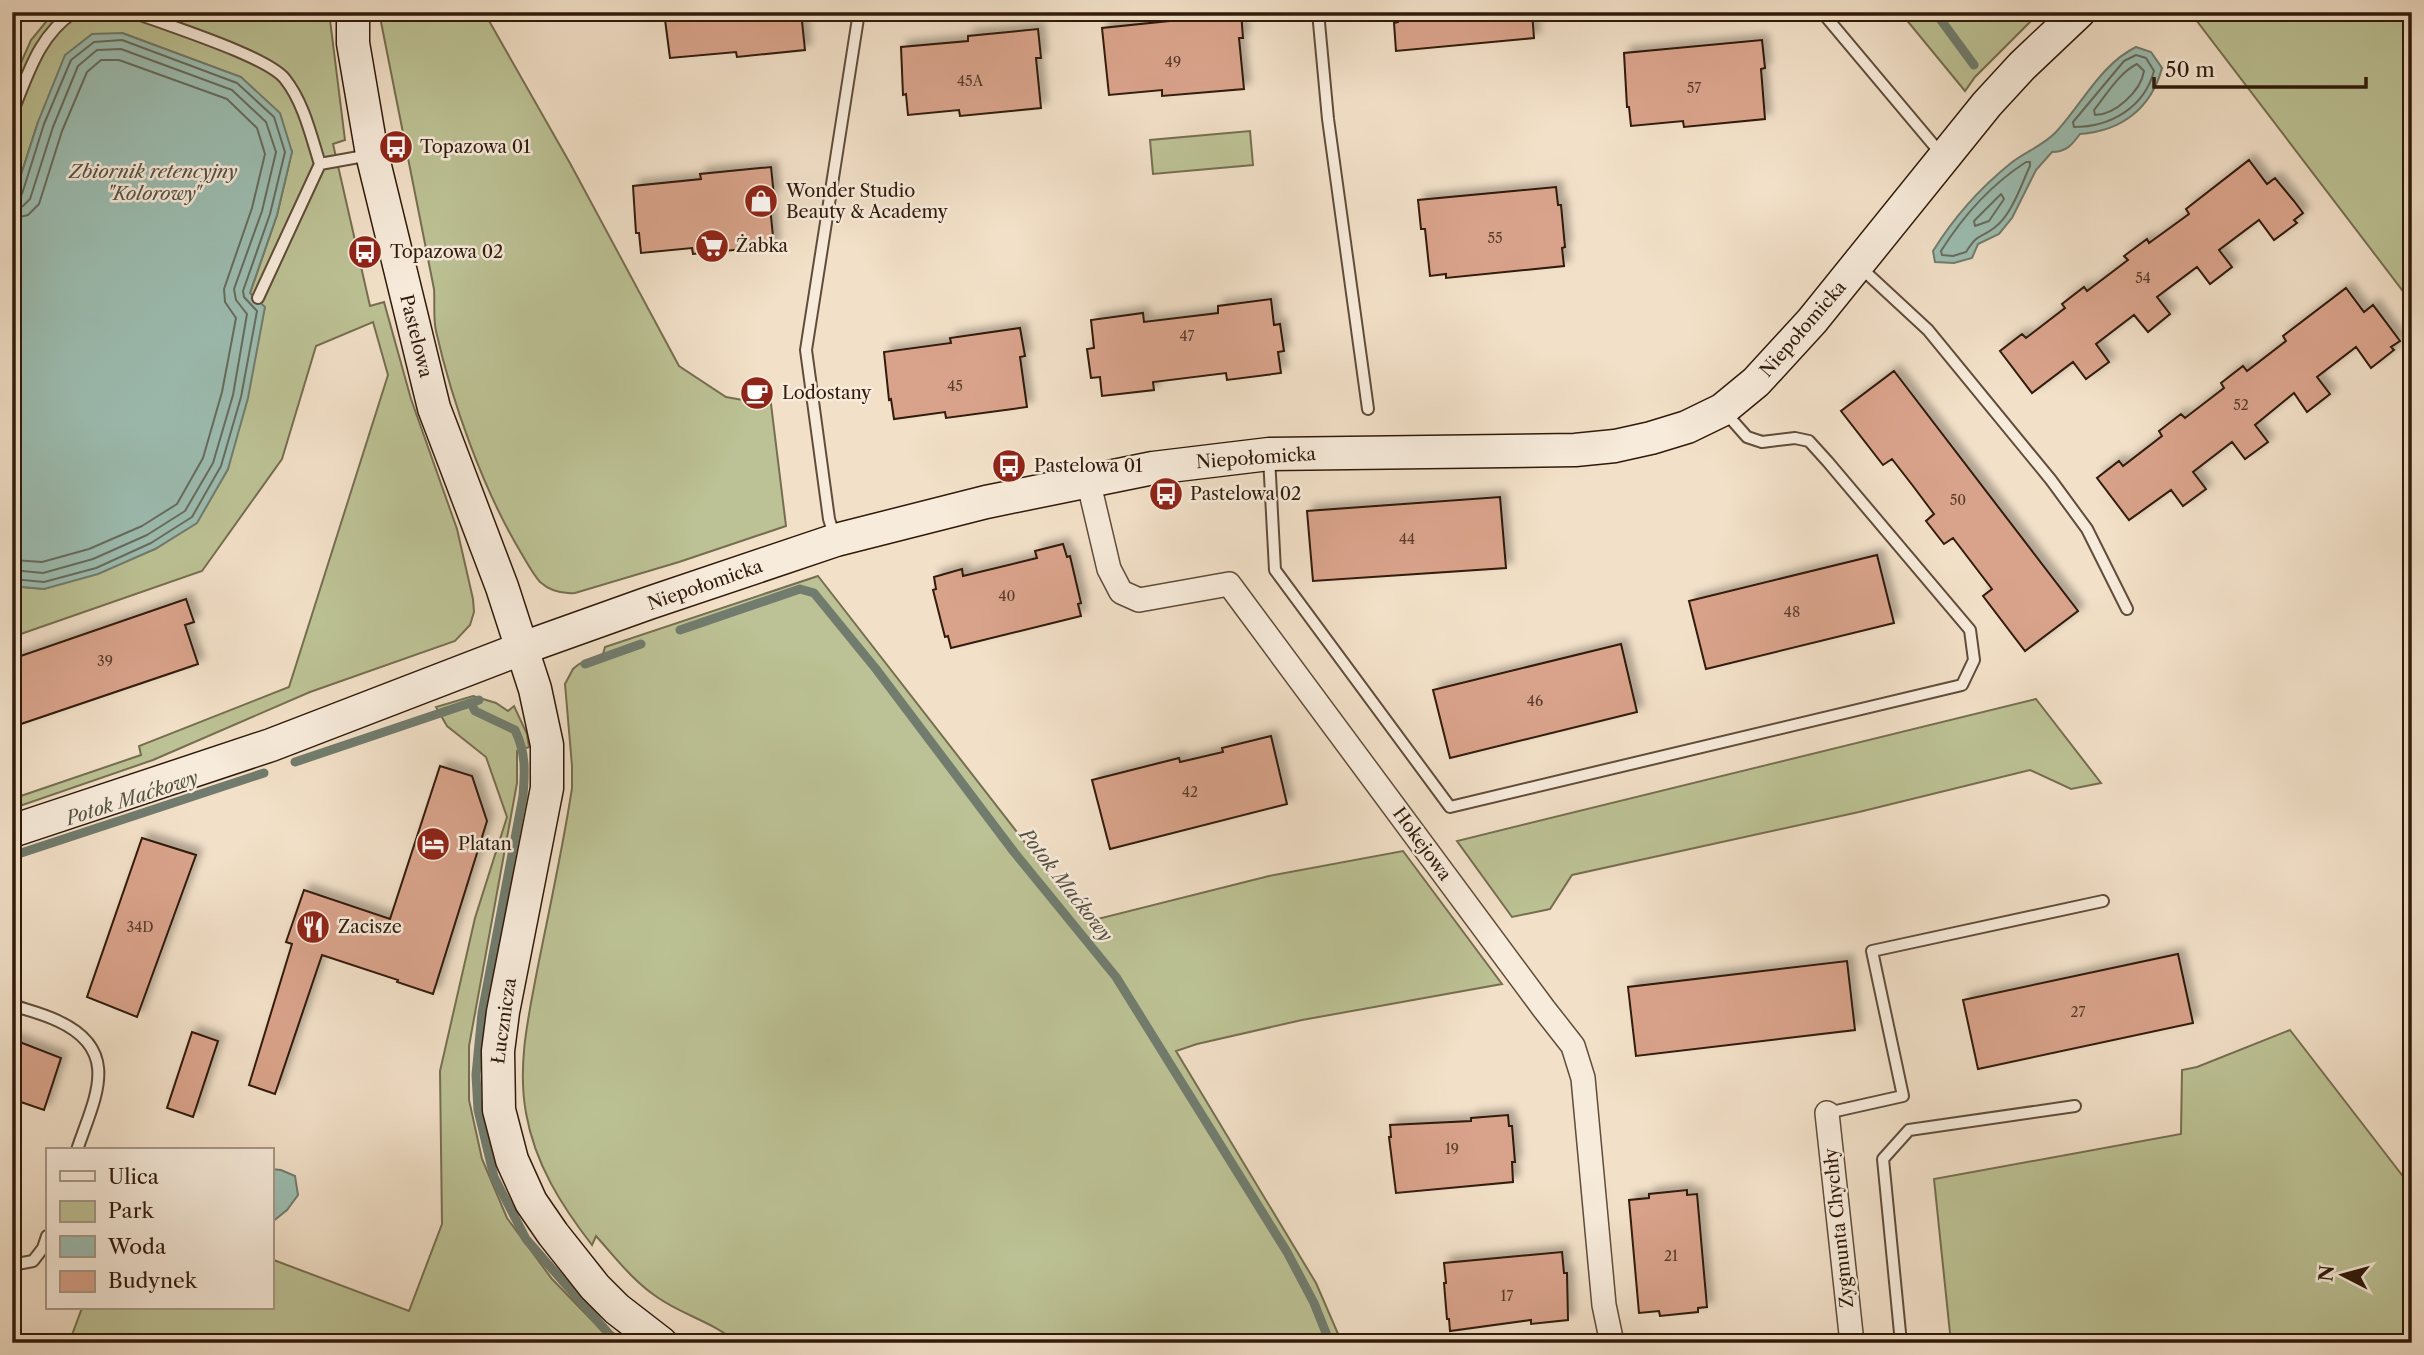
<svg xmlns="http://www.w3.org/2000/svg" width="2424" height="1355" font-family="'Libre Caslon Text',serif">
<defs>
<filter id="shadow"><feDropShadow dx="6" dy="-6" stdDeviation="3.5" flood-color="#0004"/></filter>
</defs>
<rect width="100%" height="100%" fill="#f2e0c8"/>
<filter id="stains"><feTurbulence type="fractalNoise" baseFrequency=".00286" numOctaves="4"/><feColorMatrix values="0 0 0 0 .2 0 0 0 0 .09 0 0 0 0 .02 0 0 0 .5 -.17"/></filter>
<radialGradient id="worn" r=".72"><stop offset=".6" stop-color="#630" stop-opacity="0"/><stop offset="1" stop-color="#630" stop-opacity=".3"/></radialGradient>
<path fill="#bcc295" stroke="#766e50" stroke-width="2" d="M54,12H329L345,140L333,144L370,306L384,302L411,399L457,529L473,599L474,612L470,625L455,641L310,692L153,760L14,808L12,799L141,755L139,746L289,687L388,375L373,322L316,346L282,459L202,571L12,637V586L44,589L155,549L197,522L228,469L250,293L277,215L292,151L241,77L122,33L38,122L12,203V83L31,40Z
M379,12H484L571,165L679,366L726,397L754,402L770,396L786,526L679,562L575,593C562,594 550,591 540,582C532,573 526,561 520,551C483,489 452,402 436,331C433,318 435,302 434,289Z
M1900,12H2040L1975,77L1965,91Z
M2190,12H2412V303Z
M1250,131L1253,165L1153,174L1150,140Z
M818,576L1055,881L1090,921L1269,876L1403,851L1502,984L1302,1020L1197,1044L1176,1051L1316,1283L1342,1343H737C714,1322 682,1315 657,1297C633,1281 615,1257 596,1236L592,1245C561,1205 535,1164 526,1113C517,1063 529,1014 538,966C550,906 563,847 572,788V766L565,684L573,669L579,664L603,654L605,647Z
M473,696L496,703L508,711L514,706L527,734L529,747L517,751V783L469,1046V1100L482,1159L507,1218L552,1279L614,1343H69L82,1308H271V1259L409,1311L442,1224L440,1071L475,918L507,817L486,757L447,726L436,707Z
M2036,699L2101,783L2071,789L2030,770L1859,812L1572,875L1550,909L1512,917L1457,841Z
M2290,1030L2412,1188V1343H2081L2080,1340L2049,1343H1951L1934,1179L2181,1134L2182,1070L2197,1067Z"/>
<path fill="#9cbdb1" stroke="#717c6e" stroke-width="2" d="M122,33L241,77L280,113L292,152L277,215L250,293L265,307L248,398L228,469L197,523L155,549L98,574L44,589L12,586V203L38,122L65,55L92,34Z
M2136,47L2151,52L2162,68C2151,109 2121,131 2080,134C2072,145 2066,152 2052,152L2036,170L2012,218L1999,234L1978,244L1972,258L1954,263L1935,262L1933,251C1954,217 1980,188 2011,163C2025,152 2044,145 2056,132C2082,104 2101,64 2136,47Z
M271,1169L281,1170L295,1176L298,1195L287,1210L271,1223Z"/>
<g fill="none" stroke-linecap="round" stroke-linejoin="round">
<path stroke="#666c5e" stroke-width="2" d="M2136,55L2146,58L2154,71C2144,108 2110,127 2074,127L2073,122L2124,61Z
M2137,64L2144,71C2141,91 2115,115 2095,115L2094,110C2106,95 2120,72 2137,64Z
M2026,162H2030V166C2021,185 2012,215 1994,228C1978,240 1979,232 1966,252L1953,256L1942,255L1941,251C1963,216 1992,184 2026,162Z
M2001,194L2004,199L1989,221L1975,226L1974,221Z
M12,200L18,199L22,194L44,124L71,60L94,42L122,40L237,83L274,117L285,152L270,214L243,291L244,297L257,311L241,397L221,466L192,517L151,543L96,568L44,582L12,579
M12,209L23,206L30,199L53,127L78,66L97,50L121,49L232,90L266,122L276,152L262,211L234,289L236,300L247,314L233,395L213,463L185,511L147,535L93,559L43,573L12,570
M12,219L28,215L39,204L62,131L87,72L101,60H119L227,99L257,128L265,154L252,208L224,289L225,302L236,318L222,392L203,458L177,504L142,526L89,549L42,562L12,560"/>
<path stroke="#717c6e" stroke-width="9" d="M1935,12L1974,65
M680,630L800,589L814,593L876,669L1014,852L1116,977L1287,1252L1314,1303L1330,1343
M585,664L641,644
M471,703L475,711L515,730C526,753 525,771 523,796L482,1013L476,1075L478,1110L494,1177L526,1239L609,1334L621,1343
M295,762L479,700
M12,856L264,773"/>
</g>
<path fill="#d9a38b" stroke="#301a0a" stroke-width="2" filter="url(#shadow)" d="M664,12H801L805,50L737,57L736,52L670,58Z
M1203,12H1241L1243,38H1239L1244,89L1162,96V90L1109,95L1102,28L1169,21V16Z
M1397,12H1532L1534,38L1396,51L1394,23L1398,22Z
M1038,29L1041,58H1036L1041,108L960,116L959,110L908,115L906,94L903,95L901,47L968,41V36Z
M1762,40L1765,68L1761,69L1765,119L1684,127L1683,121L1631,126L1629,107H1627L1624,53Z
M2249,160L2267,184L2275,178L2294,201L2303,213L2294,220L2297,223L2274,240L2259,220L2219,250L2232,267L2210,284L2197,267L2157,297L2170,314L2148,332L2134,315L2096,344L2109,362L2086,379L2073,362L2032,393L2000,351L2022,334L2026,338L2065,308L2062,304L2084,287L2087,291L2128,260L2124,256L2147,239L2149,243L2189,214L2186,209Z
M771,167L774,196L769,197L774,246L693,254L692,248L641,253L639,233H636L633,186L701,179L700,174Z
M1556,187L1558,205H1561L1565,247L1562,248L1564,266L1446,278V274L1430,276L1425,229H1421L1418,200Z
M2346,288L2364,312L2373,305L2400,341L2391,347L2394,350L2371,368L2356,347L2317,377L2330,394L2307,412L2294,393L2255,425L2268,442L2245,459L2232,442L2193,472L2206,489L2183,506L2171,490L2129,520L2097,478L2119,461L2123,466L2162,436L2159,431L2181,414L2185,418L2224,388L2221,383L2243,366L2247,371L2286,341L2283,336Z
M1271,299L1274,325L1280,324L1284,351L1278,352L1281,373L1227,380L1226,373L1153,382L1154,390L1102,396L1100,377L1091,378L1087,349L1094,348L1091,320L1143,313L1144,322L1218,313V306Z
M1020,328L1025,356L1020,357L1027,407L946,418L945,412L894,419L891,399L889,400L884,352L951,343L950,338Z
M1894,371L2078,611L2025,651L1983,596L1992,589L1953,538L1944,544L1926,521L1934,514L1913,486L1892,459L1883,465L1841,411Z
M1500,497L1506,568L1313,581L1307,511Z
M1063,544L1067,557L1070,556L1081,603L1078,604L1081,616L951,648L948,636L945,637L933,590L936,589L934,577L962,569L963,576L1037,558L1035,551Z
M1877,555L1894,623L1706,669L1689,601Z
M186,599L194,622L185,625L198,664L12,727V659Z
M1621,644L1637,712L1450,758L1433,690Z
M1271,736L1287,804L1110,849L1092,780L1179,758L1180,762L1223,752L1222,748Z
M440,766L472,776L487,821L433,994L397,982L398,980L322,955L275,1094L249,1085L292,944L286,942L304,890L390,919Z
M142,838L196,855L137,1017L87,997Z
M2178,954L2193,1023L1978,1069L1963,1000Z
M1847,961L1855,1030L1636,1056L1628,987Z
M192,1032L218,1041L193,1117L167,1108Z
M12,1039L61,1058L44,1110L12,1099Z
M1508,1115L1509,1126H1512L1515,1162H1512L1513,1182L1396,1193L1389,1137H1391L1390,1125L1471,1121V1118Z
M1687,1190V1195L1697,1194L1707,1307L1698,1308V1312L1660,1316L1659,1311L1639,1313L1629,1200L1649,1198V1194Z
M1562,1252L1564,1273H1567L1568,1320L1531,1324V1320L1450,1331L1449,1319H1447L1444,1283H1446L1444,1263Z"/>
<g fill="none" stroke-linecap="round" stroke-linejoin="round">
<g stroke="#604c3a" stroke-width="14">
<path id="lane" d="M133,12C166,25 267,56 285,79C304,103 311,136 320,164L258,298
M1318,12L1328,119L1368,409
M1822,12L1942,155
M12,113C28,75 38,36 74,12
M320,164L370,155
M1860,267L1928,330L2051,480L2087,529L2127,609
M1269,457L1275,570L1450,807L1962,685L1974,660L1970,630L1828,462L1809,441L1795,438L1762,442L1747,437L1724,411
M835,538L829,519L806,350L859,12
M12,1005C27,1010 44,1014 58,1021C123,1051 94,1099 77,1150
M1827,1113L1903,1096L1872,951L2103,901
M12,1262L17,1264L33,1261L43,1248L47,1236
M1901,1343L1883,1159L1909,1130L2075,1106"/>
</g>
<g stroke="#604c3a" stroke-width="26">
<path id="street" d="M1088,480L1109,569L1121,592L1139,600L1229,584L1544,1009L1573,1046L1583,1078L1604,1305L1612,1343
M1827,1113L1852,1343"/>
</g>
<g stroke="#301a0a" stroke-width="35">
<path id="secondary" d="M353,12V43L372,154L434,408L502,587L535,689L547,745V788L503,1012L498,1051L499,1110L512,1160L531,1202L553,1234L595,1287L617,1309L661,1343
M12,831L271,745L523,648L649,603L836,540L986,502L1153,468L1269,454L1575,450L1615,446L1651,438L1687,427L1722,410L1756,382L1812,321L1987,104L2022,66L2079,12"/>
</g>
<use href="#lane" stroke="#f7ebdb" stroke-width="10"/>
<use href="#street" stroke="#f7ebdb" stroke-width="23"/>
<use href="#secondary" stroke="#f7ebdb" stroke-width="32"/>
</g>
<defs>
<g id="bus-disc" transform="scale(1.75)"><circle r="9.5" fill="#8f2418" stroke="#f7ebdb"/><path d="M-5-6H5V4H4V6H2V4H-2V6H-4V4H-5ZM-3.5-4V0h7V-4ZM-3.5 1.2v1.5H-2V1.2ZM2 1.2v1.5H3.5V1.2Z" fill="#fff"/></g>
<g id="shop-disc" transform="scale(1.75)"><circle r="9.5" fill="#8f2418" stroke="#f7ebdb"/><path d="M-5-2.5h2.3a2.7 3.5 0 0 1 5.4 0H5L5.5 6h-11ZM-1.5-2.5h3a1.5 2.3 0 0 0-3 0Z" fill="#fff"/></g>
<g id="supermarket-disc" transform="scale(1.75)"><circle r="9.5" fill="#8f2418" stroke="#f7ebdb"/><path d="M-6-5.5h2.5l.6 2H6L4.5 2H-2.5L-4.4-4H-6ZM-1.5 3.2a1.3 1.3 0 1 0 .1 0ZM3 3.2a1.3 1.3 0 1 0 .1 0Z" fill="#fff"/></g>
<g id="cafe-disc" transform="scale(1.75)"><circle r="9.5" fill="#8f2418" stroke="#f7ebdb"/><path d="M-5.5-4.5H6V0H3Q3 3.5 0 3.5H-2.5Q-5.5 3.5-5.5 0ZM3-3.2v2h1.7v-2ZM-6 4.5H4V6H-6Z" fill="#fff"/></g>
<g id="hotel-disc" transform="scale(1.75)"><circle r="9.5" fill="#8f2418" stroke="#f7ebdb"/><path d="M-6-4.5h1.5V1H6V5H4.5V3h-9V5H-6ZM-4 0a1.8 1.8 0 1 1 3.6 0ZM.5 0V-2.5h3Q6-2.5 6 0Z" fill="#fff"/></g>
<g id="restaurant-disc" transform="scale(1.75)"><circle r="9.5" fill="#8f2418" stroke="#f7ebdb"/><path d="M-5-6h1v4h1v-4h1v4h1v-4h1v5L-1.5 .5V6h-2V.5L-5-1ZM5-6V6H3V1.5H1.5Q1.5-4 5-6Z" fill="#fff"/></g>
</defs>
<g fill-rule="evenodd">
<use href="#bus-disc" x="396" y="147"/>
<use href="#shop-disc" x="761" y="201"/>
<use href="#supermarket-disc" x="712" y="246"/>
<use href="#bus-disc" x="365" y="252"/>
<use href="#cafe-disc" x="757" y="393"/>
<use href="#bus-disc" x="1009" y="466"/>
<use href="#bus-disc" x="1166" y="494"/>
<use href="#hotel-disc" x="433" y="844"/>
<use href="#restaurant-disc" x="313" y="927"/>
</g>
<g text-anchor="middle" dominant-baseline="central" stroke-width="5" stroke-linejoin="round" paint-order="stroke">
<g font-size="14" fill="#5a3c2a">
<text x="1173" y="62">49</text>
<text x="970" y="81">45A</text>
<text x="1694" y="88">57</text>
<text x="1495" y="238">55</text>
<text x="2143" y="278">54</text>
<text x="1187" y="336">47</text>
<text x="955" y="386">45</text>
<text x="2241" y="405">52</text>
<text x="1958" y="500">50</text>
<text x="1407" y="539">44</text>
<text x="1007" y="596">40</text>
<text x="1792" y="612">48</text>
<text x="105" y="661">39</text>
<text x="1535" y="701">46</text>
<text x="1190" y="792">42</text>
<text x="140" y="927">34D</text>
<text x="2078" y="1012">27</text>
<text x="1452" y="1149">19</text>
<text x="1671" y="1256">21</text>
<text x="1507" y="1296">17</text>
</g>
<g font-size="18" fill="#301a0a" stroke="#f7ebdb" text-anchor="start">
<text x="420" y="147">Topazowa 01</text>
<text x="786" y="191">Wonder Studio<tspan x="786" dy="21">Beauty &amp; Academy</tspan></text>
<text x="736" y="246">Żabka</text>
<text x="390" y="252">Topazowa 02</text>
<text x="782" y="393">Lodostany</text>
<text x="1034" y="466">Pastelowa 01</text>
<text x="1190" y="494">Pastelowa 02</text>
<text x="458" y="844">Platan</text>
<text x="338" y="927">Zacisze</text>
</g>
<g font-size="18" fill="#301a0a" stroke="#f7ebdb">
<text transform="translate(1803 329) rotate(-49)">Niepołomicka</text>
<text transform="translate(416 336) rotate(76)">Pastelowa</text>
<text transform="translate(1256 458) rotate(-4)">Niepołomicka</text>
<text transform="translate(705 585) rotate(-19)">Niepołomicka</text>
<text transform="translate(1422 844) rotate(54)">Hokejowa</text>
<text transform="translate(504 1021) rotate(-82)">Łucznicza</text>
<text transform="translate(1839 1228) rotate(-96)">Zygmunta Chychły</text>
</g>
<g font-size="19" font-style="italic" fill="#565344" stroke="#f7ebdb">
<text x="153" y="171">Zbiornik retencyjny<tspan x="153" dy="22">"Kolorowy"</tspan></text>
<text transform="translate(132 798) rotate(-18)">Potok Maćkowy</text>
<text transform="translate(1066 885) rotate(52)">Potok Maćkowy</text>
</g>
</g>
<rect width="2424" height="1355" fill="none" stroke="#f2e0c8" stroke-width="42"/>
<rect x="14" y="14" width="2396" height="1327" fill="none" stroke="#301a0a" stroke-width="3.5"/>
<rect x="21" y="21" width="2382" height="1313" fill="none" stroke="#301a0a" stroke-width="2"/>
<rect x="46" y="1148" width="228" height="161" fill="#f7ebdb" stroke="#a79787" stroke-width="2"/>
<rect x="60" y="1171" width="35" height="10" fill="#f7ebdb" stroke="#a79787" stroke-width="2"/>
<text x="108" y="1184" font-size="21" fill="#301a0a">Ulica</text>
<rect x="60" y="1201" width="35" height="21" fill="#bcc295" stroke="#a79787" stroke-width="2"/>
<text x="108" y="1218" font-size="21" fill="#301a0a">Park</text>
<rect x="60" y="1236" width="35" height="21" fill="#9cbdb1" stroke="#a79787" stroke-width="2"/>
<text x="108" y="1254" font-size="21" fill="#301a0a">Woda</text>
<rect x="60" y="1271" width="35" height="21" fill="#d9a38b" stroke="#a79787" stroke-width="2"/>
<text x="108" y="1288" font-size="21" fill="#301a0a">Budynek</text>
<g transform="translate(2343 1275) rotate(276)" stroke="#f7ebdb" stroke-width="5" paint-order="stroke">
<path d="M0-5L12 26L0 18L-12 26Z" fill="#301a0a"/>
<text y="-10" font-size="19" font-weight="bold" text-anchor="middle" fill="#301a0a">N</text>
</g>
<path d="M2154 77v10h212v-10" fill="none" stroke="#301a0a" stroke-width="3.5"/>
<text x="2165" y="77" font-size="21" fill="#301a0a" stroke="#f7ebdb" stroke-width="5" paint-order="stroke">50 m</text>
<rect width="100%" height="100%" filter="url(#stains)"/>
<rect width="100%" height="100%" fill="url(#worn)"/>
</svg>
